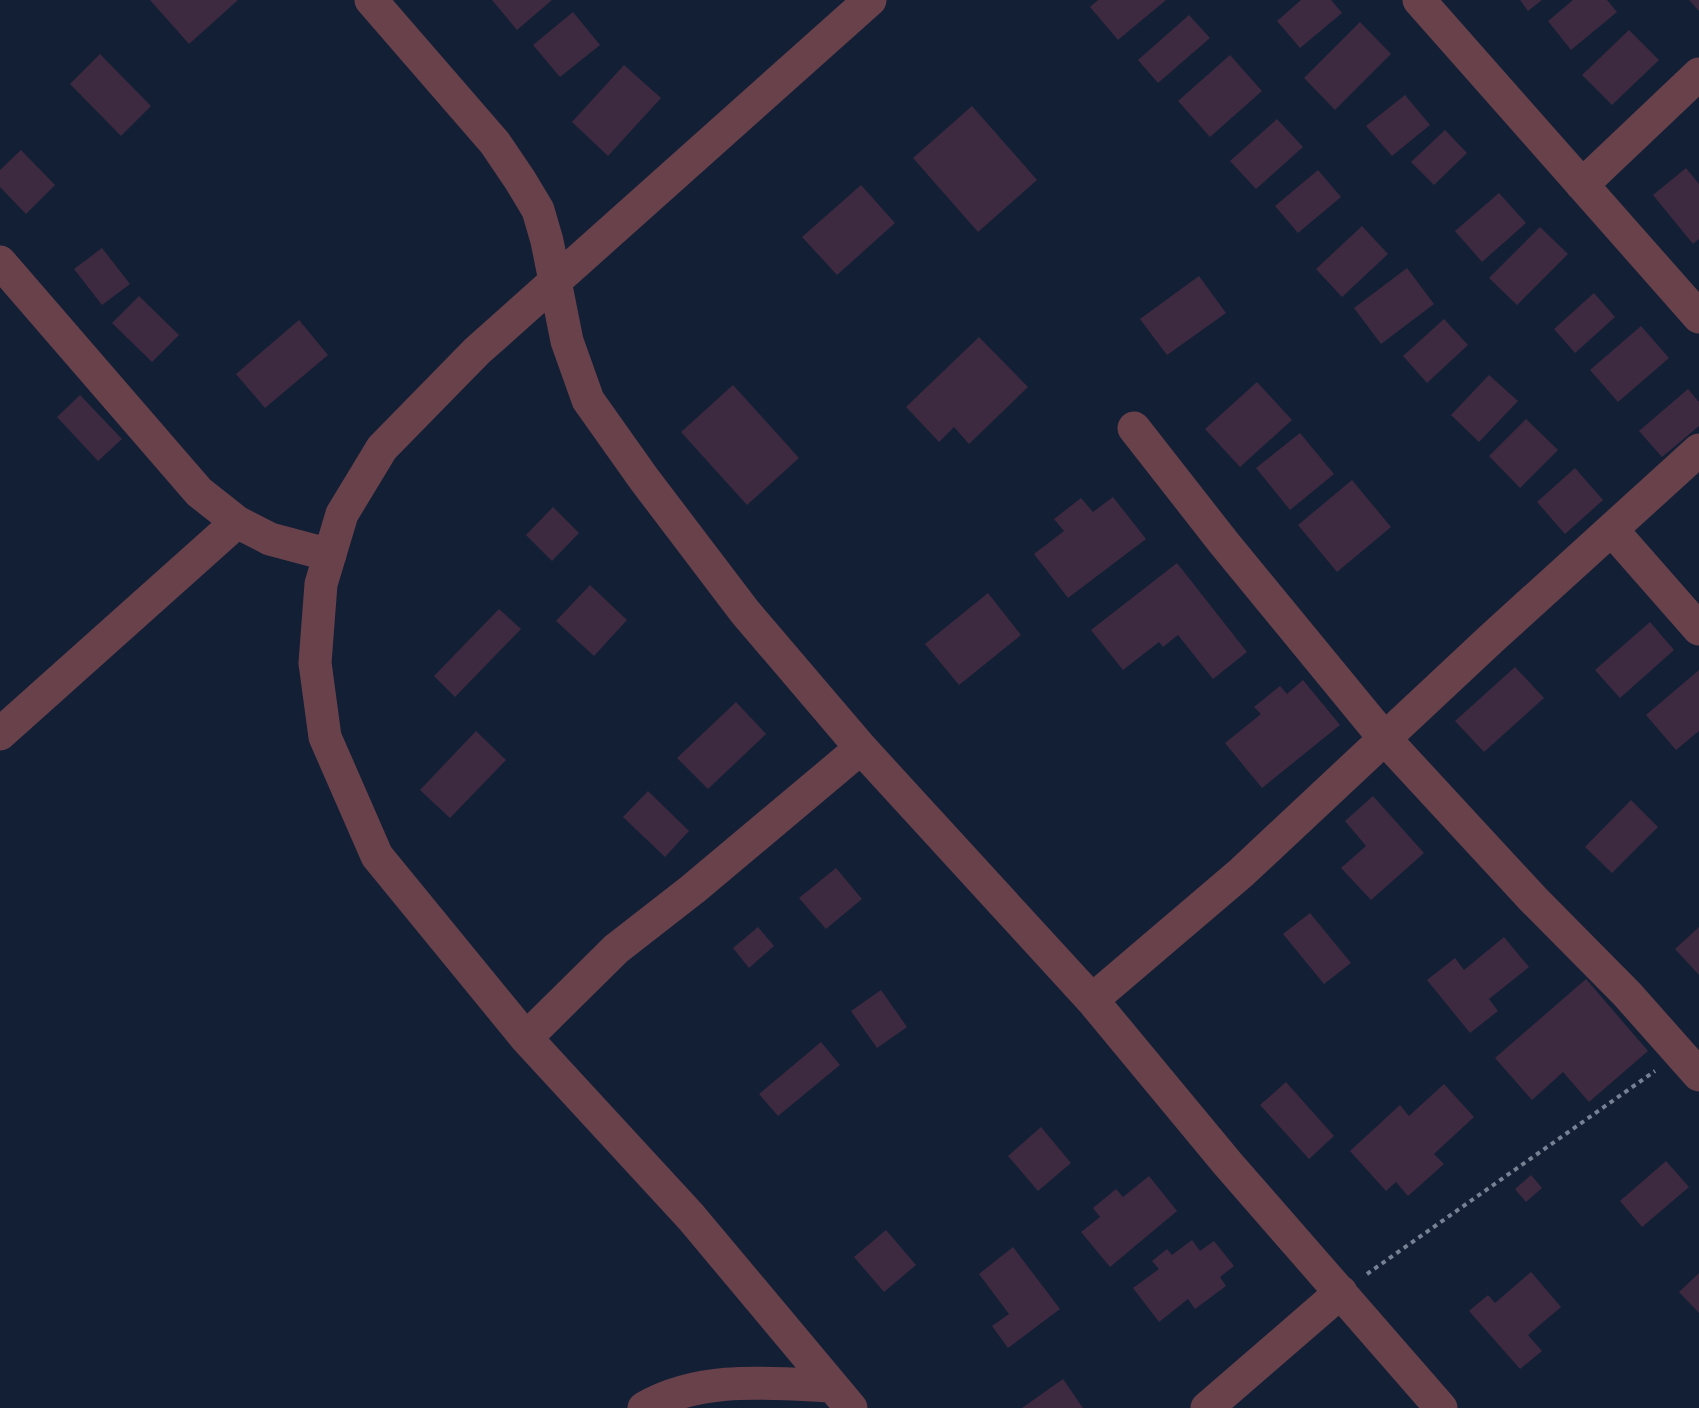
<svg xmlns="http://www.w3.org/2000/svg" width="1699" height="1408" font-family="Lato,sans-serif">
<rect width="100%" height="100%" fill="#131f35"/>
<path fill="#3d2a40" d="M150,0H238L189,44Z
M492,0H552L517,30Z
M1098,0H1166L1118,40L1090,7Z
M1301,0H1331L1342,13L1300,48L1277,21Z
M1520,0H1542L1528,11Z
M1573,0H1607L1617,12L1571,50L1548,21Z
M1689,0H1699V11Z
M573,12L600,45L560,77L533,45Z
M1189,15L1210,38L1158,83L1138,60Z
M1360,22L1391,54L1335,110L1304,78Z
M1629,30L1659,60L1612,105L1582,75Z
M100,54L151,106L121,136L70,84Z
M1230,55L1262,91L1210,137L1178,101Z
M624,65L661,98L608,156L572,122Z
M1405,95L1430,125L1392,156L1366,126Z
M972,106L1037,180L978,232L913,158Z
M1277,119L1303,147L1256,189L1230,161Z
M1445,130L1467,153L1434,185L1411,162Z
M21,150L55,185L26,214L0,187V170Z
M1686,168L1699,184V239L1693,244L1653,195Z
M1318,170L1341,197L1298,233L1275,206Z
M861,185L895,223L837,275L802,237Z
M1499,193L1526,223L1482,262L1455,231Z
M1362,226L1388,254L1342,297L1316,269Z
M1540,227L1568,254L1517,305L1489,278Z
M102,248L130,284L102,305L74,269Z
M1407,268L1434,304L1381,344L1354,308Z
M1199,276L1226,313L1167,355L1140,319Z
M1594,293L1615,317L1575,353L1554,329Z
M139,296L179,335L152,362L112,323Z
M1444,319L1468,345L1427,383L1403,356Z
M299,320L328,355L265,408L236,374Z
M1641,326L1669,358L1618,402L1590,370Z
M979,337L1028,387L969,444L954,427L939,442L906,407Z
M1489,375L1518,401L1479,442L1451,415Z
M1257,382L1292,420L1240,467L1205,429Z
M733,385L799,458L747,505L681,432Z
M1688,389L1699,402V426L1662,457L1639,431Z
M80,395L122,439L98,461L57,417Z
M1526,419L1558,450L1520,488L1489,456Z
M1300,433L1334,474L1290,510L1256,468Z
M1575,468L1603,500L1565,534L1537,502Z
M1352,480L1391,527L1337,572L1298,525Z
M1113,497L1146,539L1068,598L1034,554L1064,531L1054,519L1081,498L1093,512Z
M553,507L579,533L552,561L526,535Z
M1177,563L1247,652L1213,679L1178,635L1163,647L1159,642L1123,670L1091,630Z
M590,585L627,620L594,656L556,621Z
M988,593L1021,635L959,685L925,644Z
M499,609L521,629L455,697L434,676Z
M1650,622L1674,650L1620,698L1595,670Z
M1515,667L1544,698L1484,752L1455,721Z
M1699,670V731L1676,750L1646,715Z
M1303,680L1340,725L1262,788L1225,743L1261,714L1254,707L1280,686L1287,694Z
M736,702L766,734L708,789L677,758Z
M476,731L506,760L450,818L420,790Z
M648,791L689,831L665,857L623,817Z
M1373,796L1424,853L1371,900L1341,868L1366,846L1345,821Z
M1631,800L1658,827L1612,873L1585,847Z
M836,868L862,899L826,929L799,898Z
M1310,913L1351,963L1324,984L1283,934Z
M758,927L774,946L749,968L733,948Z
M1699,927V975L1675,949Z
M1504,937L1529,967L1489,999L1498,1011L1470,1033L1427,980L1455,958L1464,970Z
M1586,979L1648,1051L1589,1102L1563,1072L1532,1100L1495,1058Z
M881,990L907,1027L877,1048L851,1011Z
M821,1042L840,1065L778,1116L759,1094Z
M1286,1082L1334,1136L1309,1159L1260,1105Z
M1444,1084L1474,1117L1434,1154L1444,1164L1408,1196L1396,1182L1386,1191L1350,1151L1400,1105L1409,1116Z
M1041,1127L1071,1163L1038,1191L1008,1156Z
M1666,1161L1689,1187L1642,1227L1620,1201Z
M1531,1175L1542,1188L1526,1202L1515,1189Z
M1149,1176L1177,1211L1110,1267L1081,1232L1100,1217L1093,1208L1116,1189L1123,1197Z
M886,1230L916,1265L884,1292L854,1257Z
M1192,1240L1200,1251L1214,1241L1234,1266L1220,1277L1226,1286L1195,1309L1188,1299L1159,1322L1133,1288L1159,1269L1152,1261L1167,1249L1172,1255Z
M1013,1247L1060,1309L1008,1348L992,1326L1009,1314L979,1274Z
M1531,1272L1561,1307L1528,1335L1542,1351L1520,1369L1469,1311L1488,1295L1495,1303Z
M1699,1273V1313L1679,1292Z
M1063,1379L1083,1408H1022Z"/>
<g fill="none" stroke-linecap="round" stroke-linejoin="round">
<path stroke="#778194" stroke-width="4" stroke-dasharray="4.5 4.5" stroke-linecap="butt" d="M1367,1274L1655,1071"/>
<path stroke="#68414b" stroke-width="33" d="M371,0L495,143L520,180L538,210L547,241L567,341L588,400L644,479L745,612L861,748L1092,1000L1228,1164L1441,1408
M1419,0L1699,317
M1582,185L1699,74
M0,262L199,492L237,522L270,539L330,555
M1134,428L1224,543L1385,739L1533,899L1627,994L1699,1075
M1612,530L1699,629
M0,734L237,522
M1092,1000L1241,873L1492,638L1699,450
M526,1038L616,949L693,889L861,748
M644,1408C701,1375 769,1383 832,1386
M851,1408L691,1217L526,1038L377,856L325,737L315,663L321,584L342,514L382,448L477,351L870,0
M1207,1408L1341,1292"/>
</g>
</svg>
